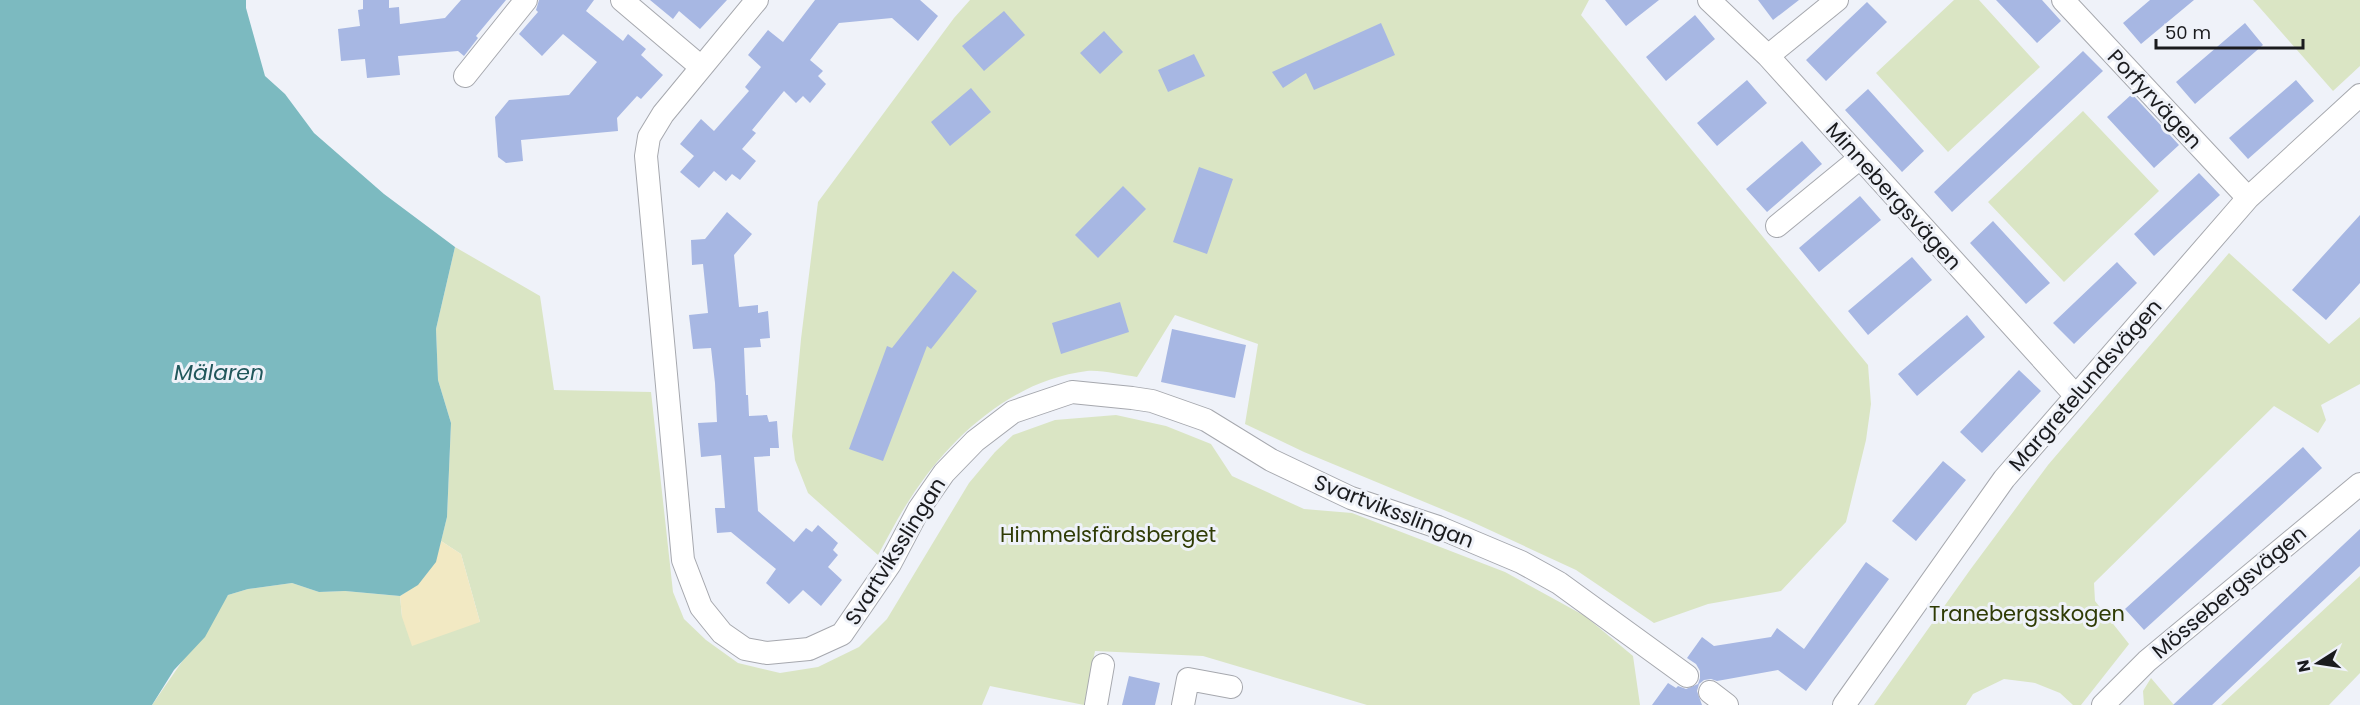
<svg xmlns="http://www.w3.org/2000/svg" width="2360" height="705" font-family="Poppins,sans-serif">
<rect width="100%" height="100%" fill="#eff2f9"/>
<path fill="#dae5c4" d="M970,0H1589L1581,15L1868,365L1871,404L1866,440L1846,522L1781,591L1708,604L1654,623L1576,570L1468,520L1304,452L1245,424L1258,344L1175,315L1137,377C1122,375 1103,370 1087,371C1012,380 949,438 910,499C898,517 888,537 878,555L808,493L795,460L792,436L801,339L818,202L954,18Z
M1954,0H1979L2040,67L1948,152L1876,73Z
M2253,0H2360V66L2333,91Z
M2083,111L2159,191L2064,282L1988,202Z
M455,247L540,296L554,390L651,392L673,592L684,619L706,640L738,663L780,673L818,667L859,647L887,619L969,483L995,452L1013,435L1055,420L1116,415L1166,426L1211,444L1232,476L1304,509L1352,513L1505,572L1585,616L1633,656L1640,705H1367L1203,656L1095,651L1084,705L990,686L982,705H152L228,595L248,589L292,583L319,592L345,591L400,596L402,617L480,622L461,554L441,541L447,517L451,423L438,380L436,329Z
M2229,253L2329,344L2360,317V384L2321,405L2326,420L2318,433L2274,406L2094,583L2095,601L2129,644L2081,705H2073L2060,693L2035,683L2004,679L1973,694L1966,705H1874L1970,570L2048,465Z
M2360,576V673L2329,705H2221Z
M2151,678L2174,705H2144L2143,691Z"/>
<path fill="#f2e9c3" d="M441,541L461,554L480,622L412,646L402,617L400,596C424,581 434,569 441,541Z"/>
<path fill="#7cbac0" d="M0,0H246V8L265,76L285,94L314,133L384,194L455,247L436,329L438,380L451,423L447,517L436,562L418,585L400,596L345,591L319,592L292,583L248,589L228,595L205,637L174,670L152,705H0Z"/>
<path fill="#a7b7e3" d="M363,0H389V8L399,7L400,24L445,18L461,0H506L476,36L478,38L464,56L458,51L398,56L400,75L367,78L365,59L341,61L338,29L360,26L358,10L363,9Z
M539,0H594L586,11L623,41L628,34L646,49L641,55L663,75L641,99L637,96L617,118L618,131L521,140L523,161L506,163L498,157L495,117L509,100L569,95L597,62L563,34L542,56L519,34L538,12L536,10Z
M650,0H727L700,29L679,11L673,19Z
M815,0H920L938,16L918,41L892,18L839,23L810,60L823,71L818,76L826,84L810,103L803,96L796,103L784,91L752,130L756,133L742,149L756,161L740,180L732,174L726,181L714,171L699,188L680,172L694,156L680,144L701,119L714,131L749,91L745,87L761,67L748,55L768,30L783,42Z
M1605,0H1659L1626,26Z
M1758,0H1799L1773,20Z
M1996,0H2042L2061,21L2037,43Z
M2150,0H2194L2141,44L2123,23Z
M1867,2L1887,22L1826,81L1806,60Z
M1004,11L1025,35L984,71L962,46Z
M1695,15L1715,39L1666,81L1646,57Z
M1381,23L1395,55L1314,90L1306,73L1283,88L1272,72Z
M2245,23L2263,45L2195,104L2176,82Z
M1104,31L1123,52L1100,74L1080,53Z
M2083,51L2103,71L1952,212L1934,192Z
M1194,54L1205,76L1168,92L1158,70Z
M1747,80L1767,103L1717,146L1697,123Z
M2296,80L2314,101L2248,159L2229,138Z
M971,88L991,112L950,146L931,122Z
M1868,89L1924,151L1902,172L1845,110Z
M2132,94L2179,145L2154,168L2107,117Z
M1802,141L1822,164L1767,212L1746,189Z
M1199,167L1233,179L1207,254L1173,242Z
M2199,173L2220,195L2154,256L2134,234Z
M1123,186L1146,209L1098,258L1075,235Z
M1860,196L1881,220L1819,272L1799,248Z
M727,212L752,234L734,255L739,307L758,305V313L768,311L770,338L760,339L761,347L744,348L746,395H748L749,416L767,415L769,422L777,421L779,448H770V456L754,457L758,511L794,542L806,528L812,532L818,525L838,543L833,550L838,555L828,567L842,580L821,606L803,590L789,604L766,583L776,569L731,532L717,533L715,508H725L721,455L701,457L698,423L717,422L715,383L711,348L693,349L689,315L708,313L703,264L692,265L691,240L705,239Z
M2360,215V283L2326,320L2292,290Z
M1993,221L2050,283L2026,304L1970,243Z
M1912,257L1932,280L1868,335L1848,311Z
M2117,262L2137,283L2074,344L2053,323Z
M953,271L977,291L931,349L927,346L883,461L849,449L887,346L892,348Z
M1120,302L1129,332L1061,354L1052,323Z
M1967,315L1985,337L1917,396L1898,374Z
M1172,329L1246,345L1235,398L1161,382Z
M2019,370L2041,391L1982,453L1960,432Z
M2303,447L2322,468L2144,630L2125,609Z
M1943,461L1966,480L1916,541L1892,521Z
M2360,529V566L2212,705H2173Z
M1866,562L1889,579L1806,691L1778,670L1717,681L1711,679L1704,680L1699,684L1697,691L1702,705H1652L1668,683L1676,688L1678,686L1686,689L1698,684L1700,678V671L1696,664L1687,658L1702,637L1714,646L1771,637L1777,628L1804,649Z
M1129,676L1160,683L1155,705H1122Z"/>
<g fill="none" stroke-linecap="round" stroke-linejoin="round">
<g stroke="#a6a8ae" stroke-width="24">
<path id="minor" d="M622,0L701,67
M757,0L663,114L649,137L646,156L683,560L701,607L722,633L745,649L767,653L809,649L842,634L890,564L919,509L944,473L975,441L1013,412L1072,392L1132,398L1152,401L1206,420L1271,460L1351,498L1438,527L1521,562L1559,583L1687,676
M1709,0L1768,56L2075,395
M2063,0L2248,198
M1768,56L1837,0
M465,76L526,0
M1777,226L1860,158
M1710,692L1727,705
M1096,705L1103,665
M1183,705L1188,679L1231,687
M1844,705L2004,479L2248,198L2360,95
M2103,705L2147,661L2360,484"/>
</g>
<use href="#minor" stroke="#fff" stroke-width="22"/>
</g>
<g text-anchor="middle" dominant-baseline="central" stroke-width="6" stroke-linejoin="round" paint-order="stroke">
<g font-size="21" fill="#1a1b1e" stroke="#eff2f9">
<text transform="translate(2155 99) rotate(47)">Porfyrvägen</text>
<text transform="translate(1894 196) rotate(48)">Minnebergsvägen</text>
<text transform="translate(2085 385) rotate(-49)">Margretelundsvägen</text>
<text transform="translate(1394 511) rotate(21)">Svartviksslingan</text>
<text transform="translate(895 551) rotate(-58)">Svartviksslingan</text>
<text transform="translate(2229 592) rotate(-40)">Mössebergsvägen</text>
</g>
<g font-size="21" fill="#2f3b05" stroke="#eff2f9">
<text x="1108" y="534">Himmelsfärdsberget</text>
<text x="2027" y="613">Tranebergsskogen</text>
</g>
<g font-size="22" font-style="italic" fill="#21575b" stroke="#eff2f9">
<text x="219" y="372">Mälaren</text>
</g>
</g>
<g transform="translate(2318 663) rotate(258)" stroke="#eff2f9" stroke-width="4.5" paint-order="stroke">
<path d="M0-4.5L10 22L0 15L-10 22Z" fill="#1a1b1e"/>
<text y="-9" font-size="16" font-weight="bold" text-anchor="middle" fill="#1a1b1e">N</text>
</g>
<path d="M2156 39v9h147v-9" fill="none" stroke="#1a1b1e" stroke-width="3"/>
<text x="2165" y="39" font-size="18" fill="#1a1b1e" stroke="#eff2f9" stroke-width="4.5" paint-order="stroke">50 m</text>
</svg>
